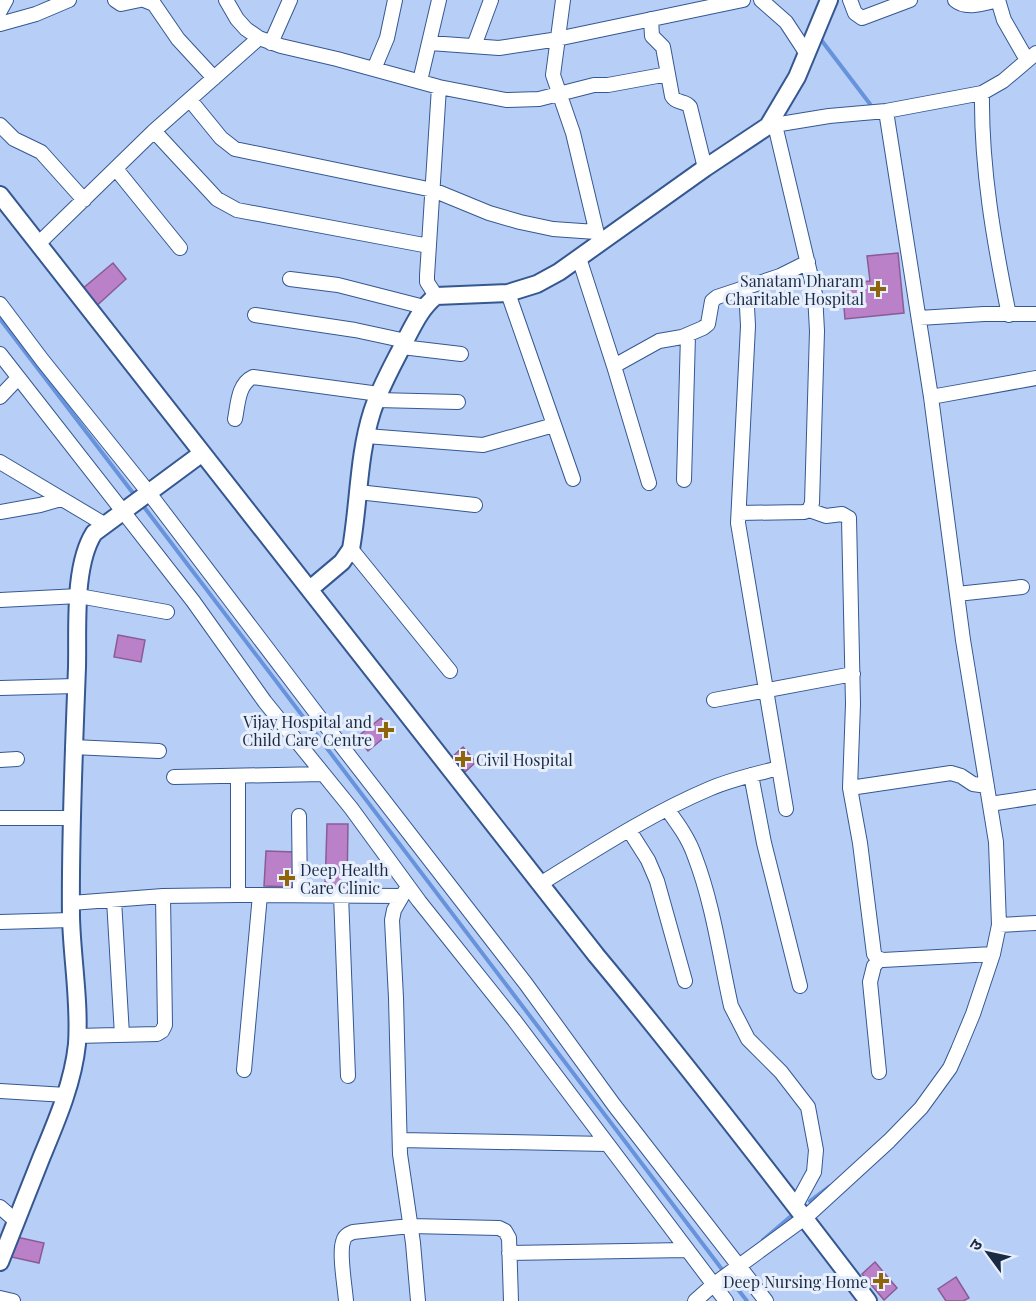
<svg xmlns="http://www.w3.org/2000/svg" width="1036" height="1301" font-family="'Playfair Display','Noto Sans Devanagari',serif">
<rect width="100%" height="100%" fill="#b7cff7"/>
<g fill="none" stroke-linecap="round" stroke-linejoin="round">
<path stroke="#6693db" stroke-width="4" d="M822,41L870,104
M0,319L136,497
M141,503L724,1272
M810,1201L830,1186
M763,1240L790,1217
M729,1278L747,1301"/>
</g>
<path fill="#ba81c8" stroke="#8a5c95" stroke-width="1.5" d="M898,253L904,313L845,319L842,284L870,281L867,256Z
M113,263L126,279L93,309L81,290Z
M118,635L145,640L141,662L114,657Z
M381,718L392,731L368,751L357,737Z
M463,747L476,762L465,772L452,757Z
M327,824H348L347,889L325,888Z
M266,851L295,852L293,887L264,886Z
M12,1236L44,1243L39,1263L7,1256Z
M875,1262L897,1288L884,1300L862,1274Z
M956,1277L969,1298L963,1301H946L938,1289Z"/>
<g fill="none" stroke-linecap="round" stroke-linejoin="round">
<g stroke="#355891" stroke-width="16">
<path id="minor" d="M115,0L121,4L140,0
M144,0L154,4L178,39L214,78
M226,0L237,19L246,29L259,38L281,46L337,59L439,87L506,100L539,99L594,85H608L668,74
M563,0L553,75L573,133L598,238
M761,0L786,22L807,54
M850,0L855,13L862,18L910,0
M955,0C966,10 985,3 998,0
M998,0L1004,20L1027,60
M0,11L6,0
M651,19L652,36L663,47L672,96C676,104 685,100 690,107L705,168
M0,24L36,14L69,0
M271,43L290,0
M430,43L499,48L552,40L743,0
M474,46L491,0
M374,69L387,38L395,0
M420,81L439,0
M982,93C981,168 994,242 1009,315
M190,100L221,138L235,149L433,190L489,213L520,222L553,229L596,232
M0,125L14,139L41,152L84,200
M768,126L829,116L886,111L982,93L1003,81L1036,53
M154,131L217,199L237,210L429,246
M116,169L180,248
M38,244L154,131L259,38
M579,258L614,366L649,483
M290,279L338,285L424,307
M746,288L748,326L738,523L786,809
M508,293L573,479
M436,296L427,282V276L439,87
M0,304L43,361L149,493L323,722L526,984L614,1105L766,1301
M255,315L355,330L406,341
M919,318L984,314H1036
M402,347L461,354
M0,354L193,601L265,702L351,808L419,901L514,1020L726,1301
M614,366L659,341L682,337L703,328L708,324L712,301L717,297L780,276L808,262
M0,397L18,378
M931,397L1036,378
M377,400L458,402
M235,419C238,404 238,384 253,377L379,394
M366,436L483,445L554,425
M0,462L104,524
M684,480L688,335
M358,492L475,505
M809,510L826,516L842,514L849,518L853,704L850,788L860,843L874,954L877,958L883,960L993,954
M0,512L40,505L61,499
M739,513L804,512L809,510L812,503L817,331L815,294L775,125
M351,549L450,671
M957,594L1022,587
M0,600L79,596L167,612
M0,688L76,686
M714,700L853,674
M73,747L159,751
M0,760L17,759
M751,775L764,843L800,986
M174,777L323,774
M850,788L951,773L961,776L973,784L987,786
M990,804L1036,797
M667,809C678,824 689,839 695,857C713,904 720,957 731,1006L748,1039L781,1072L808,1107L816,1150L814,1172L796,1205
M299,816L300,895
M0,818H71
M629,830L648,860L657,881L685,981
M540,884C595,850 650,814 709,789C732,779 756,774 779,768
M408,886L394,910L392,920L396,998L400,1154L413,1243L418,1301
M238,895V776
M341,895L348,1076
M114,900L122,1035
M71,903L163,896L238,895L402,896
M0,922L71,920
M999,925L1036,923
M77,1036L157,1034L162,1031L165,1025L163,896
M244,1070L260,895
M879,1072L870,982L874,966L880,959
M0,1091L66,1095
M400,1140L607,1144
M0,1207L16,1221
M509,1253L686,1250
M0,1298L13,1301
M346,1301C345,1287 339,1254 343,1242C344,1236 348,1234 353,1232L410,1226L499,1228L505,1231L509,1238L511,1301
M695,1301L713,1285L806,1217L889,1141L921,1108L950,1068L958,1050L973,1014L993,954L999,925L996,842L963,640L931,397L886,111"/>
</g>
<g stroke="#355891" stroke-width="20">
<path id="tertiary" d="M0,195L596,955C690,1068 779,1184 868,1301
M310,589L342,562L351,549C359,504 358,456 372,412C380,387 393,365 405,341C414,324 421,308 436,296L508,293L537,284L559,272L705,168L768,126L797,77L829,0
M0,1262C14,1226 28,1191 42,1156C57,1120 73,1083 77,1044C80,1001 72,959 71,917C70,833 74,750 77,667C78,628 73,566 94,533L201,454"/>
</g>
<use href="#minor" stroke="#fff" stroke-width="14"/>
<use href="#tertiary" stroke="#fff" stroke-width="16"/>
</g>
<g fill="#8e650a" stroke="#e7effd" stroke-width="2">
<path d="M875 280h6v6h6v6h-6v6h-6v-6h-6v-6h6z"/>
<path d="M383 721h6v6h6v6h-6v6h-6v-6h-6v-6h6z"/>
<path d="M460 750h6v6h6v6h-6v6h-6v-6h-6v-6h6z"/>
<path d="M284 869h6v6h6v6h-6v6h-6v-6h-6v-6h6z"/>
<path d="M878 1272h6v6h6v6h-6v6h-6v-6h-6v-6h6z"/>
</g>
<g text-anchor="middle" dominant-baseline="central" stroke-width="6" stroke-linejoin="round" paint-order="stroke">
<g font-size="16" fill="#1b2a43" stroke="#e7effd" text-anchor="end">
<text x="864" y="280">Sanatam Dharam<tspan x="864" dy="18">Charitable Hospital</tspan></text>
<text x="372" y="721">Vijay Hospital and<tspan x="372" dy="18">Child Care Centre</tspan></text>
<text x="476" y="759" text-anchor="start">Civil Hospital</text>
<text x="300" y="869" text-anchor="start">Deep Health<tspan x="300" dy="18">Care Clinic</tspan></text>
<text x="868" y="1281">Deep Nursing Home</text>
</g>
</g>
<g transform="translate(988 1253) rotate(303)" stroke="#e7effd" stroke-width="4.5" paint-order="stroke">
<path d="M0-4.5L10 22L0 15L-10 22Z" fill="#1b2a43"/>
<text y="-9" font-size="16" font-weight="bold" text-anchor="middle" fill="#1b2a43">उ</text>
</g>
</svg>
